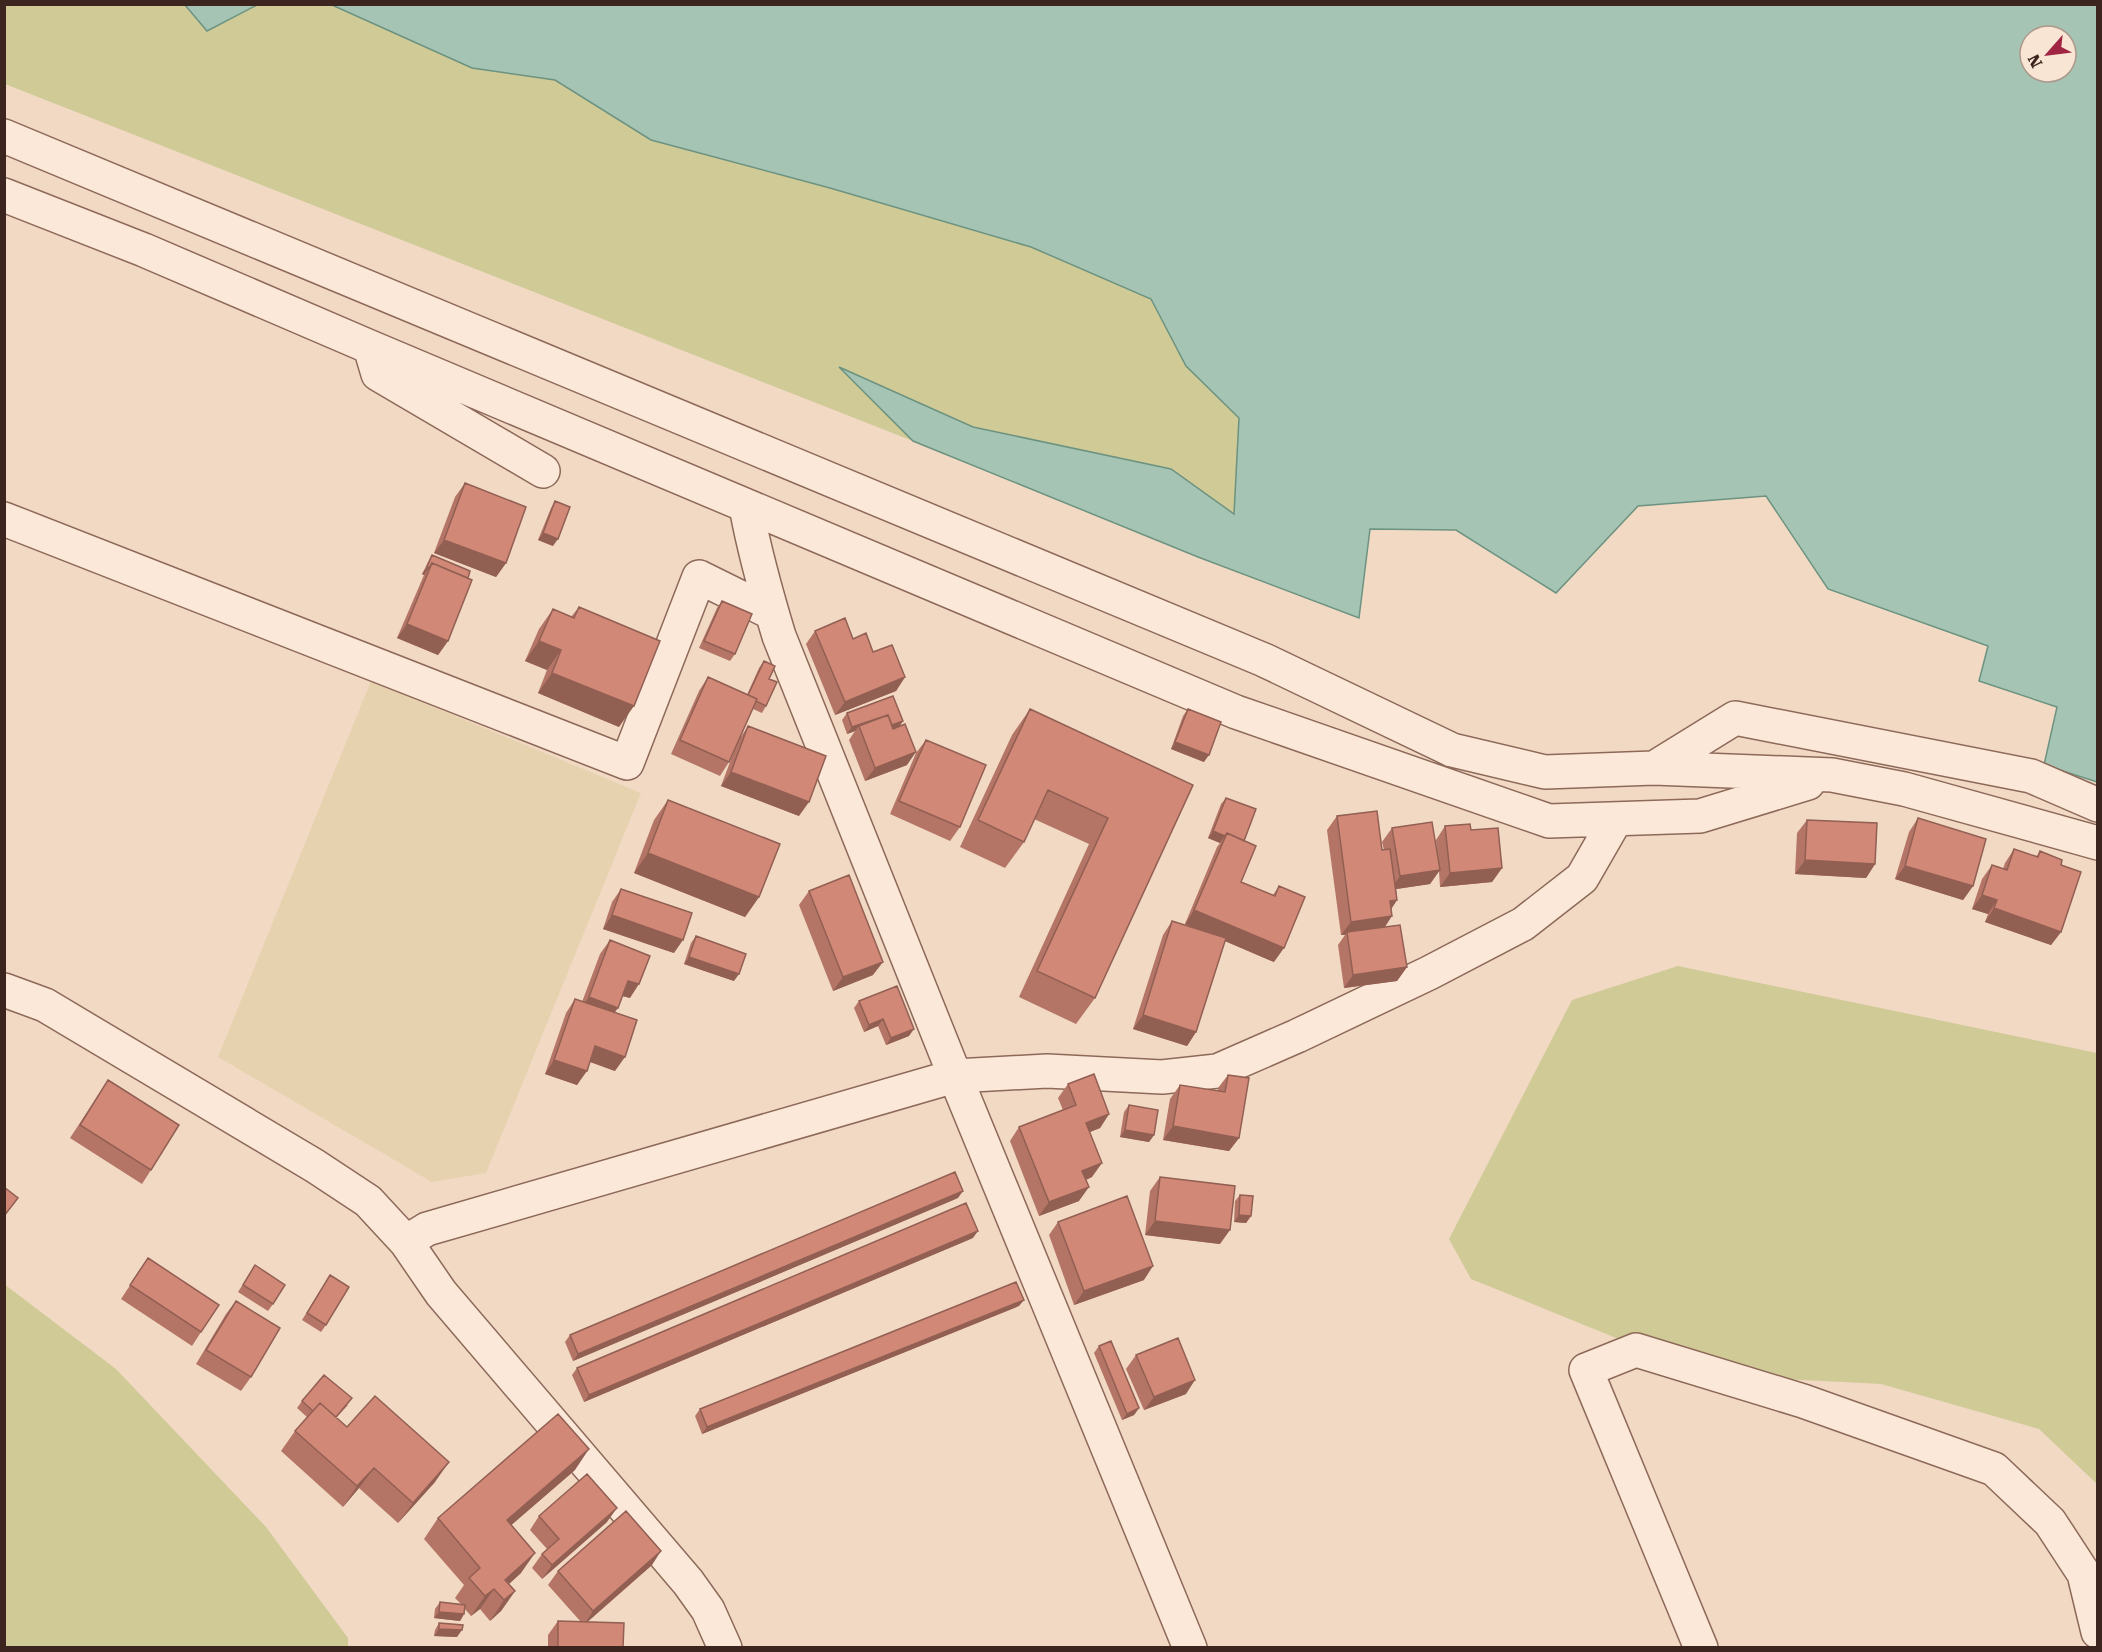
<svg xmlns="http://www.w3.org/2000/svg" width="2102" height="1652" font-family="'Roboto Serif',serif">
<rect width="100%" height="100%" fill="#f1d9c4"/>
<path fill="#e7d2b0" d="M371,681L641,793L486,1173L432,1182L218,1057Z"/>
<path fill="#d0ca97" d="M4,5H864L1979,356L2097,782L2044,765L2057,707L1979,681L1988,646L1828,589L1766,496L1638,506L1556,593L1456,530L1370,529L1359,618L1198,557L913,441L5,84Z
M1678,966L2097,1053V1484L2039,1429L1881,1384L1707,1375L1471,1279L1449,1239L1572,1000Z
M4,1284L116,1369L266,1527L348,1638V1647H5Z"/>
<path fill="#a6c4b4" stroke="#6c9380" stroke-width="1.5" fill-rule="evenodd" d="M185,5H257L207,31Z
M332,5H2097V782L2044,765L2057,707L1979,681L1988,646L1828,589L1766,496L1638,506L1556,593L1456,530L1370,529L1359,618L1198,557L913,441L839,367L973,427L1171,469L1234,514L1239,418L1186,366L1151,299L1031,247L830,188L651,140L555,80L472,68ZM2030,36H2066V72H2030Z"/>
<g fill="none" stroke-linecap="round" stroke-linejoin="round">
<g stroke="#8d6959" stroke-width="36">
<path id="minor" d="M4,136L1264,660L1452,750L1545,772L1654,768L1832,775L1904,789L2098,843
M4,195L144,250L370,347L1236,712L1549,821L1700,816L1808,783
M370,347L378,374L543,471
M746,506C754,551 766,593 779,636L955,1076L1190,1648
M4,519L627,763L699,577L772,613
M1654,768L1735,718L2031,776L2098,805
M4,990L45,1005L315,1166L368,1201L406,1242L441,1293L688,1582L708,1610L725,1648
M406,1242L427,1229L955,1076L1047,1071L1162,1077L1217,1071L1297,1036L1429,973L1523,924L1582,878L1616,819
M1701,1648L1586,1370L1636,1350L1803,1401L1994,1469L2050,1522L2084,1574L2098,1632"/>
</g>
<use href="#minor" stroke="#fbe8d8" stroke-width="33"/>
</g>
<path fill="#b47566" d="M465,483L506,563L496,577L434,553L455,497Z
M555,501L553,546L538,540L551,508Z
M432,555L468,578L448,641L438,655L397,638L424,575L422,574L428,562Z
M722,601L735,654L730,661L699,648L717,608Z
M579,607L619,727L538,693L547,670L525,661L539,629L553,609L571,617Z
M815,631L853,639L873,652L905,677L896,691L835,715L806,644Z
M764,661L769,679L766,706L762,713L753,709L740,738L748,726L799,816L721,786L736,746L729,762L720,776L671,754L699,691L708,677L747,695L759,668Z
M1030,709L1193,785L1095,998L1076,1024L1019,997L1089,844L1034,819L1024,842L1005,868L960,847L1012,735Z
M1188,709L1204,762L1171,749L1183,716Z
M847,713L903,721L899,727L907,765L865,781L849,740L855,731L847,734L842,720Z
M926,740L960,827L950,841L890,814L916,753Z
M1226,798L1244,841L1241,882L1273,895L1279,886L1274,962L1225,941L1196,1032L1187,1046L1133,1029L1163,935L1172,921L1194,928L1185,924L1217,847L1220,843L1208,838L1221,804Z
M668,800L759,897L745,917L634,873L654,820Z
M1337,816L1382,850H1384L1382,842L1392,828L1437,854L1436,840L1445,826L1471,830L1502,868L1492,882L1440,887L1439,871L1430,884L1396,889L1397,900L1391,909L1385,927L1407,967L1397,981L1344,988L1338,945L1345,935H1341L1327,830Z
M1918,818L1973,886L1963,900L1895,879L1909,832Z
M1807,820L1875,864L1866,878L1795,874L1797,833Z
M2014,849L2036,857L2040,851L2061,865V932L2051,945L1985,922L1988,914L1972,909L1982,879L1992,865L2003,869L2005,863Z
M621,889L674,953L603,929L612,902Z
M809,891L873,975L833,991L799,905Z
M696,936L734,981L684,964L691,943Z
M610,940L630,998L622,996L614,1013L615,1071L590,1062L577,1085L545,1074L566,1013L575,999L582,1002L600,954Z
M859,1001L909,1036L886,1045L878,1026L864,1032L854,1008Z
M1228,1075L1239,1138L1229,1151L1163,1140L1170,1099L1180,1085L1218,1091V1088Z
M108,1080L151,1170L142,1184L70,1138Z
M1068,1084L1109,1114L1100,1128L1090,1132L1092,1177L1086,1180L1079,1201L1039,1216L1010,1141L1019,1127L1063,1110L1058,1098Z
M1129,1105L1154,1135L1149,1142L1120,1137L1124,1112Z
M1160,1177L1220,1244L1145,1235L1150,1191Z
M1240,1195L1251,1216L1246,1223L1234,1222L1235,1201Z
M958,1198L573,1361L565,1342L570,1335Z
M1058,1222L1144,1280L1074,1305L1049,1235Z
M973,1238L584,1402L572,1375L577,1368Z
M148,1258L201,1332L192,1346L121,1299Z
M255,1265L273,1304L268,1311L238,1292Z
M330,1275L326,1325L321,1332L302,1320Z
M236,1301L251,1377L241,1391L196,1364L226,1314Z
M1019,1306L702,1434L695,1416L700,1409Z
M1099,1346L1139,1408L1134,1415L1122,1420L1094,1353Z
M1136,1355L1186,1394L1144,1410L1126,1369Z
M302,1401L348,1405L336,1418L347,1427L435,1482L398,1523L359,1488L343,1507L281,1451L295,1431L307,1417L297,1408Z
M575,1470L511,1525L521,1573L509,1584L515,1591L501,1611L490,1621L480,1609L471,1616L465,1609L464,1614L460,1621L434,1618L435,1609L440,1602L461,1604L455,1598L464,1585L424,1539L438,1518Z
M539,1516L607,1522L542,1579L532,1568L542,1554L547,1549L530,1530Z
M652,1565L587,1622L623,1647H548V1635L558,1621L581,1622L548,1585L558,1571Z
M439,1623L457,1637L434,1636L435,1630Z"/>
<path fill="#925f53" d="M543,533L558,539L553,546L538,540Z
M444,540L506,563L496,577L434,553Z
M427,567L429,568L424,575L422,574Z
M407,624L448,641L438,655L397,638Z
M539,641L561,650L547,670L525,661Z
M552,673L634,706L619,727L538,693Z
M905,677L896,691L835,715L845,702Z
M877,718L872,725L859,726L855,731L847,734L852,727Z
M903,721L898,728L884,733L889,726Z
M1175,742L1209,755L1204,762L1171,749Z
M916,752L907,765L865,781L875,768Z
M731,772L809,802L799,816L721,786Z
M1213,831L1225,836L1220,843L1208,838Z
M648,853L759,897L745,917L634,873Z
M1805,860L1875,864L1866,878L1795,874Z
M1905,866L1973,886L1963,900L1895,879Z
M1502,868L1492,882L1440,887L1450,873Z
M1440,870L1430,884L1390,890L1400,876Z
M1982,895L1997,900L1988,914L1972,909Z
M1397,900L1388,914L1390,901Z
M1994,908L2061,932L2051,945L1985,922Z
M1194,910L1284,948L1274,962L1185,924Z
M612,915L683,940L674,953L603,929Z
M1392,916L1383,930L1347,932L1345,935H1341L1351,922Z
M689,957L739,974L734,981L684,964Z
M883,962L873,975L833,991L843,977Z
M1407,967L1397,981L1344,988L1353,975Z
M628,981L639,984L630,998L619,995Z
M589,997L618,1008L608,1022L579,1011Z
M1143,1015L1196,1032L1187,1046L1133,1029Z
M883,1019L878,1026L864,1032L869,1025Z
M914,1029L909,1036L886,1045L891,1038Z
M595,1046L625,1057L615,1071L585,1060Z
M554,1060L587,1071L577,1085L545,1074Z
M1109,1114L1100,1128L1077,1137L1086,1123Z
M1173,1126L1239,1138L1229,1151L1163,1140Z
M1125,1130L1154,1135L1149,1142L1120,1137Z
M1102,1163L1092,1177L1073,1185L1082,1171Z
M1089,1187L1079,1201L1039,1216L1049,1202Z
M963,1191L958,1198L573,1361L578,1354Z
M1239,1215L1251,1216L1246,1223L1234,1222Z
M1155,1221L1230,1230L1220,1244L1145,1235Z
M978,1231L973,1238L584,1402L589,1395Z
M1153,1266L1144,1280L1074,1305L1084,1291Z
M1024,1300L1019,1306L702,1434L707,1427Z
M1195,1380L1186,1394L1144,1410L1154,1397Z
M1139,1408L1134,1415L1122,1420L1127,1414Z
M589,1449L575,1470L493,1541L507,1520Z
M449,1462L435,1482L398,1523L413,1503Z
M374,1468L359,1488L343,1507L357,1486Z
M617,1508L607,1522L542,1579L552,1565Z
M661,1551L652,1565L584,1625L593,1611Z
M535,1553L521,1573L498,1594L505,1580Z
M494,1589L480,1609L471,1616L485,1596Z
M515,1591L501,1611L490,1621L504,1600Z
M439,1612L464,1614L460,1621L434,1618Z
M439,1629L462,1630L457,1637L434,1636Z"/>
<path fill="#d18877" stroke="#925f53" stroke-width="1.5" d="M465,483L526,507L506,563L444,540Z
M555,501L570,507L558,539L543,533Z
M432,555L470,571L468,578L432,563L429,568L427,567Z
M432,563L472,580L448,641L407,624Z
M722,601L752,614L735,654L704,641Z
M579,607L660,641L634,706L552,673L561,650L539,641L553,609L574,618Z
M845,618L853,639L866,633L873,652L892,645L905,677L845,702L815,631Z
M764,661L775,666L769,679L777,682L766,706L756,701L757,699L748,695Z
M708,677L757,699L729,762L680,740Z
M893,696L903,721L892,725L888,715L852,727L847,713Z
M1030,709L1193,785L1095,998L1037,971L1108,818L1048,790L1024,842L978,820Z
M1188,709L1221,722L1209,755L1175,742Z
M888,715L893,729L905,724L916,752L875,768L859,726Z
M748,726L826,756L809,802L731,772Z
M926,740L986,765L960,827L899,801Z
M1226,798L1256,809L1244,841L1227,833L1225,836L1213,831Z
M668,800L780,844L759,897L648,853Z
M1377,811L1382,850L1390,849L1397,900L1390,901L1392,916L1351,922L1337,816Z
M1918,818L1986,839L1973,886L1905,866Z
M1807,820L1877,823L1875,864L1805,860Z
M1432,822L1440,870L1400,876L1392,828Z
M1470,824L1471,830L1498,828L1502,868L1450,873L1445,826Z
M1227,833L1256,846L1241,882L1275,896L1279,886L1305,897L1284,948L1194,910Z
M2014,849L2038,857L2040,851L2062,860L2061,865L2081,872L2061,932L1994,908L1997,900L1982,895L1992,865L2007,870Z
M849,875L883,962L843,977L809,891Z
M621,889L692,913L683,940L612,915Z
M1172,921L1226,938L1196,1032L1143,1015Z
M1400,925L1407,967L1353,975L1347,932Z
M696,936L746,954L739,974L689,957Z
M610,940L650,956L639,984L628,981L618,1008L589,997Z
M897,986L914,1029L891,1038L883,1019L869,1025L859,1001Z
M575,999L637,1020L625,1057L595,1046L587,1071L554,1060Z
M1094,1074L1109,1114L1086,1123L1102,1163L1082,1171L1089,1187L1049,1202L1019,1127L1076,1105L1068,1084Z
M1228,1075L1249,1078L1239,1138L1173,1126L1180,1085L1225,1092Z
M108,1080L179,1125L151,1170L80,1125Z
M1129,1105L1158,1110L1154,1135L1125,1130Z
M955,1172L963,1191L578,1354L570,1335Z
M1160,1177L1235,1186L1230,1230L1155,1221Z
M4,1187L18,1198L4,1216Z
M1240,1195L1253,1196L1251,1216L1239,1215Z
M1127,1196L1153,1266L1084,1291L1058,1222Z
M966,1203L978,1231L589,1395L577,1368Z
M148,1258L219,1305L201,1332L130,1285Z
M255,1265L285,1285L273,1304L243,1285Z
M330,1275L349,1287L326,1325L307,1313Z
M1016,1282L1024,1300L707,1427L700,1409Z
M236,1301L280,1328L251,1377L206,1350Z
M1178,1338L1195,1380L1154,1397L1136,1355Z
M1111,1341L1139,1408L1127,1414L1099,1346Z
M324,1375L352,1398L336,1417L320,1403L313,1411L302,1401Z
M375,1396L449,1462L413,1503L374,1468L357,1486L295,1431L320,1403L347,1427Z
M558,1414L589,1449L507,1520L535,1553L505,1580L515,1591L504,1600L494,1589L485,1596L469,1578L480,1568L438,1518Z
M587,1474L617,1508L552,1565L542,1554L559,1539L539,1516Z
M626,1511L661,1551L593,1611L558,1571Z
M440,1602L465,1605L464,1614L439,1612Z
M558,1621L624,1623L623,1647H558Z
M439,1623L463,1625L462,1630L439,1629Z"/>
<rect width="2102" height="1652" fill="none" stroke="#3c251e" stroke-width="12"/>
<g transform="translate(2048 54) rotate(242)"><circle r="28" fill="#f8e5d4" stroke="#ad988b" stroke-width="1.5"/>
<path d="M0-4.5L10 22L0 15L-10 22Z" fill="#a02542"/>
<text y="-9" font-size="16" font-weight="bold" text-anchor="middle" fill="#3c251e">N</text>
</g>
</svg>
